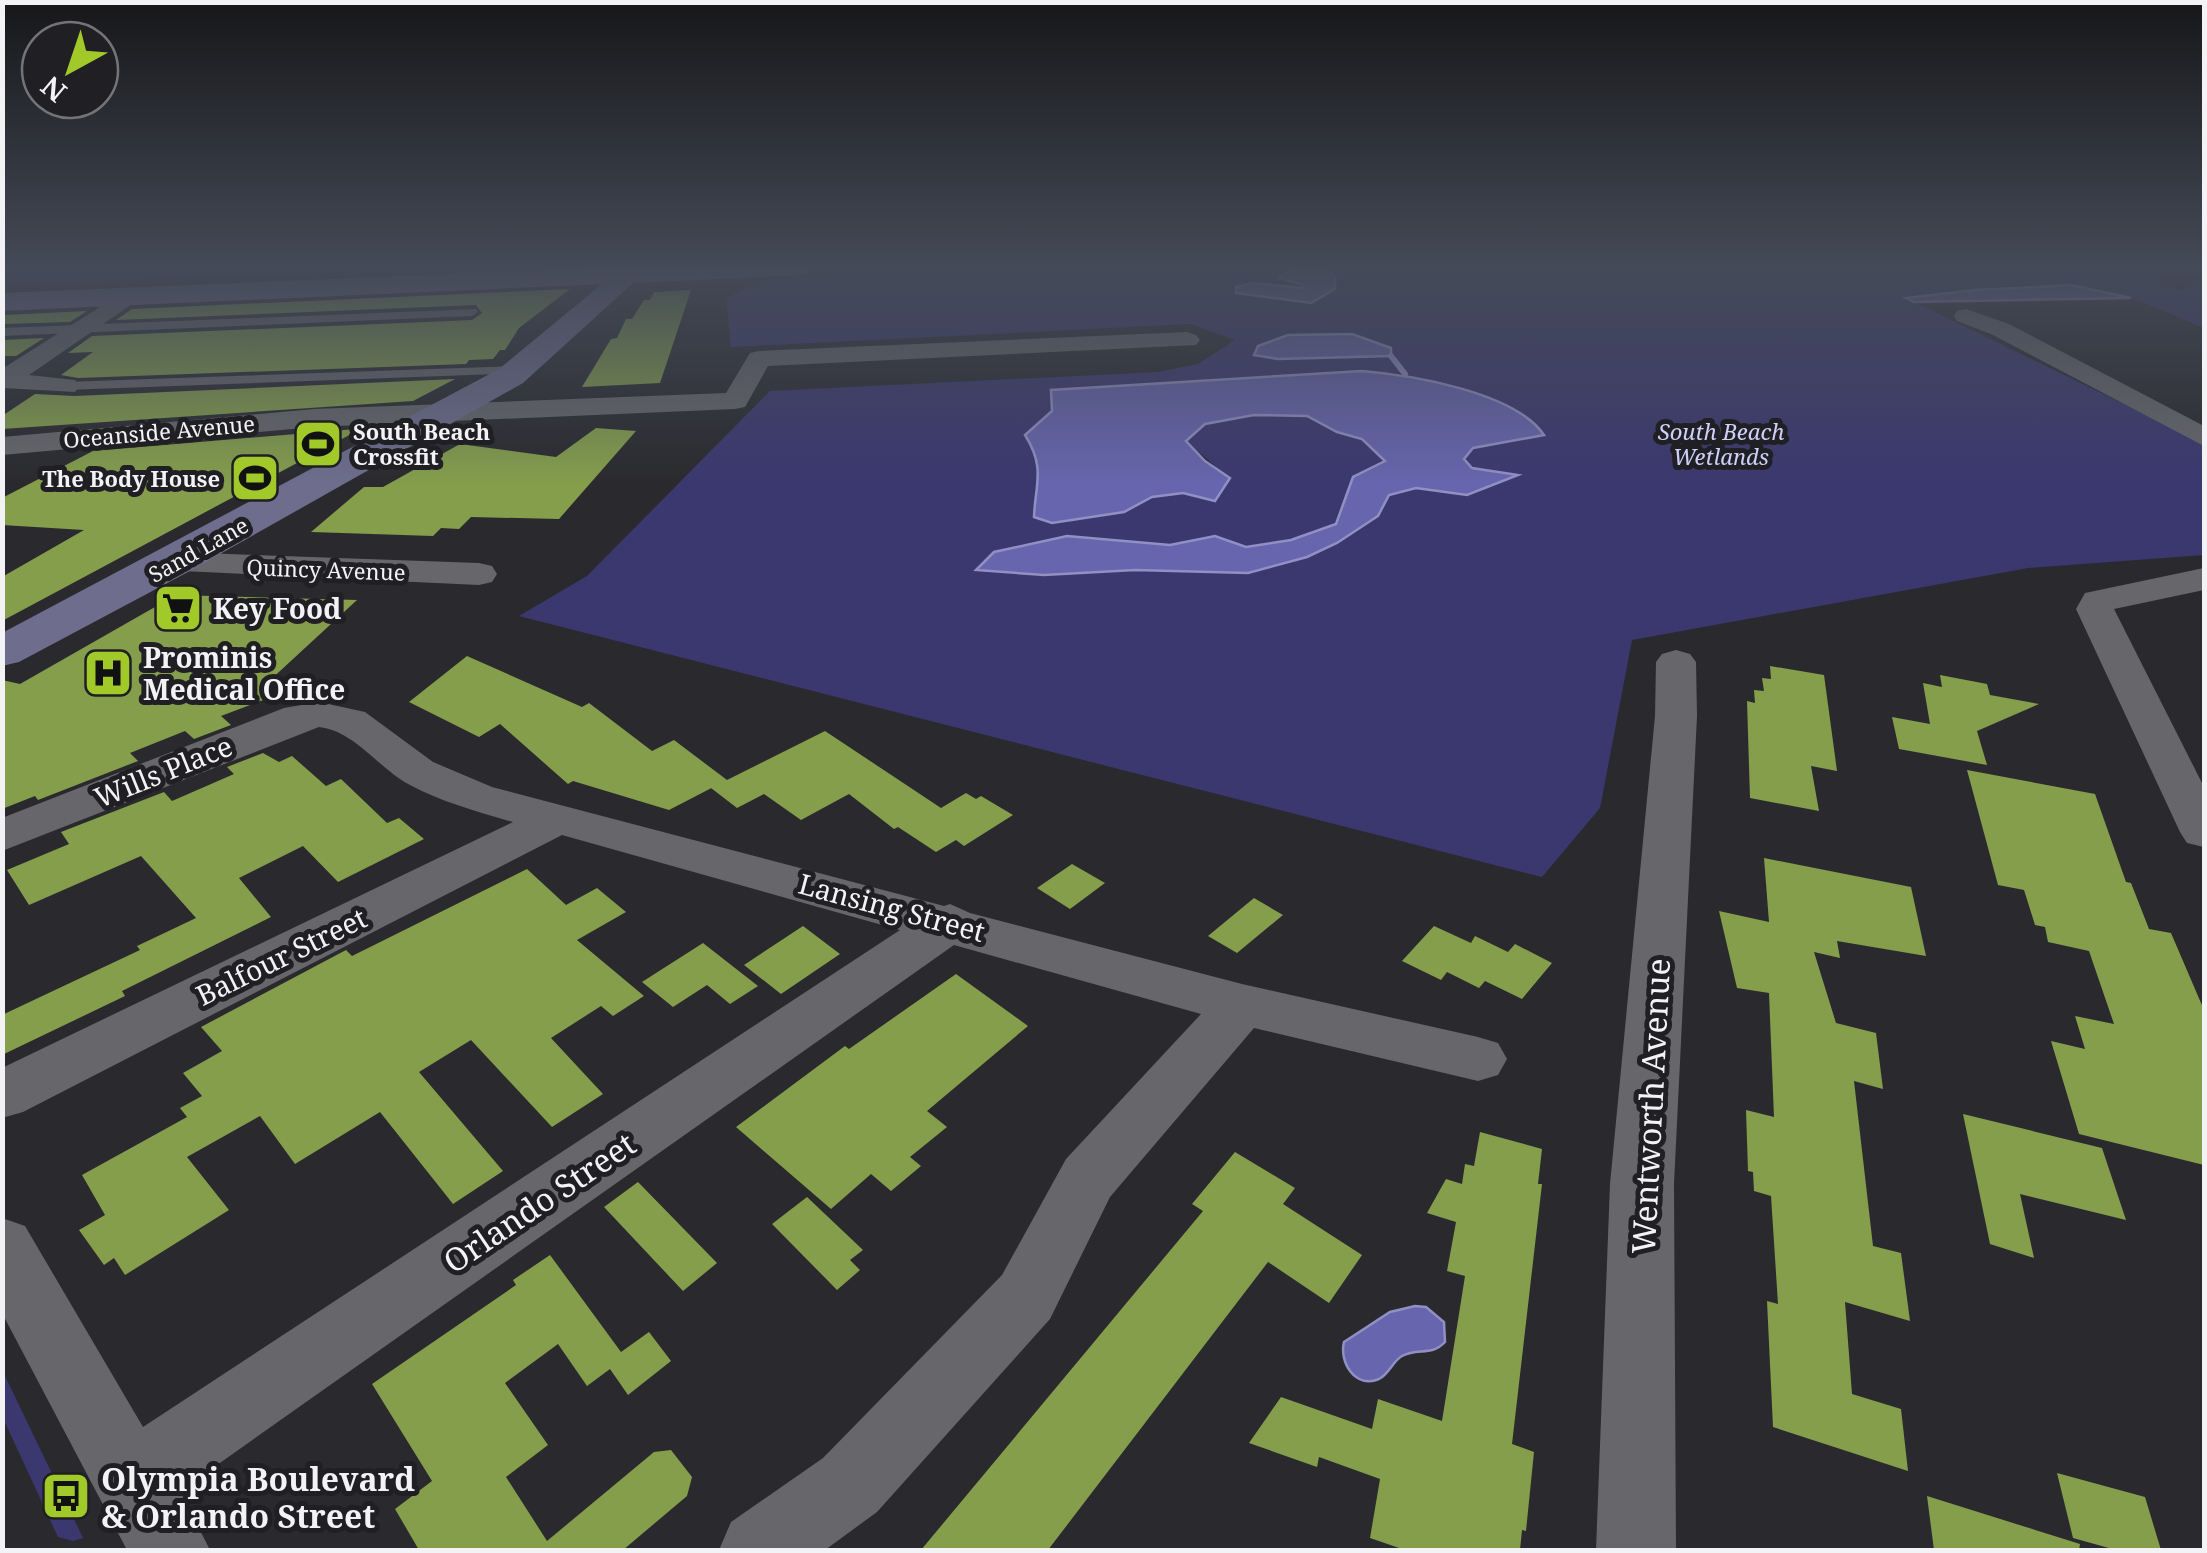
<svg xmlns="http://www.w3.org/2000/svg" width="2207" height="1553" font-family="'Noto Serif',serif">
<rect width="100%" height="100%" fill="#2a2a2e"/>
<path fill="#3b3870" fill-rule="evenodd" d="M3,267H449L3,285Z
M956,267H1293L1284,270L1304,289L1253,283L1311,303L1335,289V278L1328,267H2204V275L2166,276L2157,283L2184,290L2183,284L2204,279V328C2162,311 2118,288 2071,285C2018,282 1960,291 1908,299L2204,443V555L2028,568L1632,640L1600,808L1542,877L519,616L587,576L770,391L1158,372L1198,364L1235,340L1191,324L731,347L726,298L766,279ZM1288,335L1315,336L1390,356L1278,359L1254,355C1261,340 1274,339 1288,335ZM1362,371L1405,374L1542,435L1473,448L1463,459L1472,468L1516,475L1467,495L1416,488L1389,495C1375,520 1362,525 1338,539C1266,580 1217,570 1138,571C1083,571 1033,574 977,570L994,552L1067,536L1170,545L1215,536L1246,547L1291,540L1336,524L1353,477L1386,461L1362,438L1337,432L1307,416L1254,415L1205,424L1186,441L1229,478L1215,501L1183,493L1152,497L1124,512L1034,501C1044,482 1036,454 1025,435L1052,411V390Z
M4,1374L83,1538L73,1541L58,1537L3,1418Z"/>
<path fill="#6765ae" stroke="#9190c4" stroke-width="2.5" d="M1293,267H1328L1335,278V289L1311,303L1236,293V287L1253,283L1303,288L1301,284L1279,278Z
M2072,285L2131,298L1914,302L1906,298L1975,290Z
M1352,334L1391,348V356L1278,359L1254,355L1258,346L1288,335Z
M1362,371C1411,375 1515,392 1544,435L1473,448L1464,459L1472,468L1518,475L1467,495L1416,488L1389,495L1378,516L1337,543L1307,557L1248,573L1135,570L1044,575L976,570L994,552L1067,536L1170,545L1215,536L1246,547L1291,540L1336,524L1353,477L1385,461L1362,439L1337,432L1307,416L1254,415L1205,424L1186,441L1205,461L1230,478L1215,501L1183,493L1152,497L1124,512L1052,523L1034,517C1035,485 1046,468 1025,435L1052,411L1051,390Z
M1415,1306L1426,1307L1444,1322L1445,1342C1431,1357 1418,1347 1402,1356C1393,1361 1389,1374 1379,1379C1355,1389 1339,1362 1344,1342L1390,1312Z"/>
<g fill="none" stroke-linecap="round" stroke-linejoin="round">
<path stroke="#9190c4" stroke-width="6" d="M1391,356L1405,374"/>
</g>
<path fill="#849e4c" d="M570,289L519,328L505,350H500L493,359L469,360L466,364L78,378L61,375L93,352L68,353L92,336L472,320L482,313L476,305L116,320L132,309Z
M691,290L660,383L582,387L611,339L617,338L626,319H632L644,300H650L654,292Z
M87,311L70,322L2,324V315Z
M44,338L16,356H2V340Z
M455,379L413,401L2,429V416L35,394L75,396Z
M596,428L636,431L559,519L471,517L459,529L441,528L433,536L311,532L364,487H383L460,444L556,457Z
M356,429L355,432L2,621V577L84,530L2,525V498L93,451Z
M176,595L357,600L267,683L279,694L221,716L231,725L194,739L185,731L130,753L138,761L38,800L35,796L2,809V680L20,684Z
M467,656L582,707L589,703L652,751L674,740L727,780L669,810L573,781L568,784L500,724L479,737L409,702Z
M1770,666L1824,675L1837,771L1811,766L1819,811L1750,798L1747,701L1755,703L1754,690L1764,691L1762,678L1771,679Z
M1940,675L1987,684L1990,695L2039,704L1977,731L1987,765L1899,749L1892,717L1930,724L1923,683L1942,687Z
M825,731L941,808L966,793L976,799L981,796L1013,815L964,846L956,840L936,852L898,827L894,829L849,794L801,820L764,794L737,808L711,788Z
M263,753L279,762L292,756L326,786L341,779L387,823L399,818L424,839L338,882L303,846L239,878L271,917L122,991L125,996L2,1055V1015L140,950L137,946L196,918L141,856L29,905L7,870L69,844L61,832L164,792L172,801L234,774L227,767Z
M1967,770L2095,794L2126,882L2131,883L2149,929L2171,933L2204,1010V1165L2079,1134L2051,1041L2085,1049L2075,1016L2114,1024L2089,951L2048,942L2045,927L2035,925L2024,890L1998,885Z
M1764,858L1911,887L1926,956L1837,941L1840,958L1814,952L1836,1023L1876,1033L1883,1089L1854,1081L1873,1246L1901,1253L1910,1321L1845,1302L1852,1394L1901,1409L1908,1471L1773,1427L1767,1301L1778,1304L1771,1196L1754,1191L1753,1172L1748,1171L1746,1110L1774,1117L1769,993L1737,988L1719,911L1769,922Z
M1072,864L1105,883L1070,909L1037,888Z
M527,869L566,905L597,888L626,912L577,940L644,996L613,1016L601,1006L551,1038L603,1094L552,1127L471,1040L419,1072L503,1171L453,1204L380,1112L295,1164L260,1116L187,1157L229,1210L125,1275L114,1258L104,1265L79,1230L105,1215L82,1175L187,1117L180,1108L202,1096L183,1073L222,1051L201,1027L346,950L352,956Z
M1254,898L1283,915L1237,953L1208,936Z
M803,926L840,954L781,994L744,965Z
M1434,926L1471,943L1475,936L1508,952L1515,944L1552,963L1522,999L1485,981L1479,988L1447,972L1441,980L1402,961Z
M703,943L758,986L730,1004L707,985L673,1007L642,982Z
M956,974L1028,1026L927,1111L947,1127L910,1157L921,1166L891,1191L871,1174L831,1209L736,1127L845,1046L849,1049Z
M1963,1114L2102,1148L2126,1220L2020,1194L2034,1258L1990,1244Z
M1480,1132L1542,1149L1538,1184H1542L1512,1444L1534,1452L1526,1531L1522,1530L1520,1550H1405L1370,1538L1380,1479L1319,1457L1317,1467L1249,1443L1281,1397L1372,1429L1378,1399L1442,1421L1465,1276L1447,1271L1456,1222L1427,1213L1446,1179L1462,1184L1465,1164L1474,1166Z
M1235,1152L1295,1188L1283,1204L1362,1255L1329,1303L1268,1262L1048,1550H921L1203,1211L1192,1204Z
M638,1182L717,1263L683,1291L604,1207Z
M807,1197L863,1250L850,1260L860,1270L837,1290L772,1224Z
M550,1255L621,1352L649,1332L671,1361L628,1395L610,1369L587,1386L558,1344L505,1383L548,1445L506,1477L547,1541L654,1452L671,1450L692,1477L687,1496L623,1550H419L395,1509L432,1481L372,1384L516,1285L513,1280Z
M2057,1473L2145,1497L2161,1550H2116L2073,1538Z
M1927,1496L2080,1544L2079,1550H1934Z"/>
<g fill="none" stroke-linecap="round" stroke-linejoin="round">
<path fill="#67676b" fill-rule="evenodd" d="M476,309L478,312L472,316L2,336V328Z
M520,366L525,367V373L65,390L58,386L65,382Z"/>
<path fill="#67676b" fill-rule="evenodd" d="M127,290L139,297L135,302L29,375L75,380L79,386L75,392L3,388L5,367Z
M1966,309L2009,324L2204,426V446L1991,334L1957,321L1954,316L1957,311Z
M1187,332L1196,335L1200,340L1196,345L768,366L745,407L735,409L314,427L2,455V437L314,409L726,393L750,353L759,351Z
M173,552L479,563L492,566L497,574L492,582L479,585L161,570L155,563L161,556Z
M2204,568V590L2114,609L2204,787V847L2187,843L2180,832L2076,609L2085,593Z
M1676,650L1690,654L1696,662L1697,716L1674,1184L1676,1550H1596L1610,1184L1655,716L1656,662L1662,654Z
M319,702L365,712L433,762L492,787L944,906L950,904L970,913L1242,984L1478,1037L1498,1043L1507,1059L1498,1075L1478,1081L1254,1028L1110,1197L1050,1319L877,1512L825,1550H719L731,1522L823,1458L1002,1275L1066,1159L1201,1014L954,945L180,1491L210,1550H127L2,1313V1218L25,1226L143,1427L900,930L562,835L23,1112L2,1118V1068L513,822C478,812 442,802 410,785C379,769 355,731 319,727L2,851V818L284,708Z"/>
<path fill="#6e6d8d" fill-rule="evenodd" d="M614,267H816L803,275L633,283L523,383L188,572L19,662L2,666V633L499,369L602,284L2,311V293Z"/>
</g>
<linearGradient id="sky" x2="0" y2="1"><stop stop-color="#171719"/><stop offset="0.55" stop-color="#444a57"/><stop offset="1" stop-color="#444a57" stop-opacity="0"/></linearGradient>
<rect width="2207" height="485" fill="url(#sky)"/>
<defs>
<g id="stadium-square" transform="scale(2.5)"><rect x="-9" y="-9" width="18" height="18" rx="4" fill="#a1c92a" stroke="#202024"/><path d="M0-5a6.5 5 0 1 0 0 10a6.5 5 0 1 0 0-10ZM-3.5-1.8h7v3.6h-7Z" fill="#111"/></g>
<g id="supermarket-square" transform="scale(2.5)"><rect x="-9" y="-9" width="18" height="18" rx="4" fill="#a1c92a" stroke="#202024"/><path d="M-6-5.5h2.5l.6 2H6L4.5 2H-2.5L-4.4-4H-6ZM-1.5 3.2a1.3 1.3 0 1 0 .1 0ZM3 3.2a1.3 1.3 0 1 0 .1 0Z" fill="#111"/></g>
<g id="hospital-square" transform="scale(2.5)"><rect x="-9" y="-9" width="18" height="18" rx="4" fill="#a1c92a" stroke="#202024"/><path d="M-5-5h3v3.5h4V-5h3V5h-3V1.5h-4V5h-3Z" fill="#111"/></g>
<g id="bus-square" transform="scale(2.5)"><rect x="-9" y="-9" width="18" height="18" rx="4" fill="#a1c92a" stroke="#202024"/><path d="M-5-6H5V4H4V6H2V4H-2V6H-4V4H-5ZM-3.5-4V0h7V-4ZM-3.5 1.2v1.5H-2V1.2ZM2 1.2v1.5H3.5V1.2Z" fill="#111"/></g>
</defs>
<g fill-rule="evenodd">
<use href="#stadium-square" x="318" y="444"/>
<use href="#stadium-square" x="255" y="478"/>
<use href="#supermarket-square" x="178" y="608"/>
<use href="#hospital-square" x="108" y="673"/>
<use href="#bus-square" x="66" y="1496"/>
</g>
<g text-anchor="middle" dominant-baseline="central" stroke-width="10" stroke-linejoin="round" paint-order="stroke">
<g font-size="22" fill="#f3f3f6" stroke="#202024">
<text transform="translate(159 431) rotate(-5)">Oceanside Avenue</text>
<text transform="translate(198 549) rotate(-29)">Sand Lane</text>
<text transform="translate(326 569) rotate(2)">Quincy Avenue</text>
</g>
<g font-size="22" font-weight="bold" fill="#f3f3f6" stroke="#202024" text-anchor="start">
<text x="353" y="431">South Beach<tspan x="353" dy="25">Crossfit</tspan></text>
<text x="220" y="478" text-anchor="end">The Body House</text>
</g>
<g font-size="22" font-style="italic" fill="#cfd0fa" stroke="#202024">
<text x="1721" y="431">South Beach<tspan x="1721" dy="25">Wetlands</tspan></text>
</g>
<g font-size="28" font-weight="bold" fill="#f3f3f6" stroke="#202024" text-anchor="start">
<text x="213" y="608">Key Food</text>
<text x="143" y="657">Prominis<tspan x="143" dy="32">Medical Office</tspan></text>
</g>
<g font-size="28" fill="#f3f3f6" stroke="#202024">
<text transform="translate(163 771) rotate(-22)">Wills Place</text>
<text transform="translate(892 907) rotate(15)">Lansing Street</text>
<text transform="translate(281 956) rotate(-26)">Balfour Street</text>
</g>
<g font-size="32" fill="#f3f3f6" stroke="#202024">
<text transform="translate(1650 1106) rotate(-87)">Wentworth Avenue</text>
<text transform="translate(539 1202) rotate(-34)">Orlando Street</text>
</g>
<g font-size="32" font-weight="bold" fill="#f3f3f6" stroke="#202024" text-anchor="start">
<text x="101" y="1478">Olympia Boulevard<tspan x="101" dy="37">&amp; Orlando Street</tspan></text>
</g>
</g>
<rect width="2207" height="1553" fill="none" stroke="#f3f3f6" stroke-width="10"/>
<g transform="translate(70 70) rotate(220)"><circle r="48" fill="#202024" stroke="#747478" stroke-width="2.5"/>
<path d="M0-8L18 38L0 25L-18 38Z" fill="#a1c92a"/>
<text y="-15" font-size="28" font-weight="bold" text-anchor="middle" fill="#f3f3f6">N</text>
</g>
</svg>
